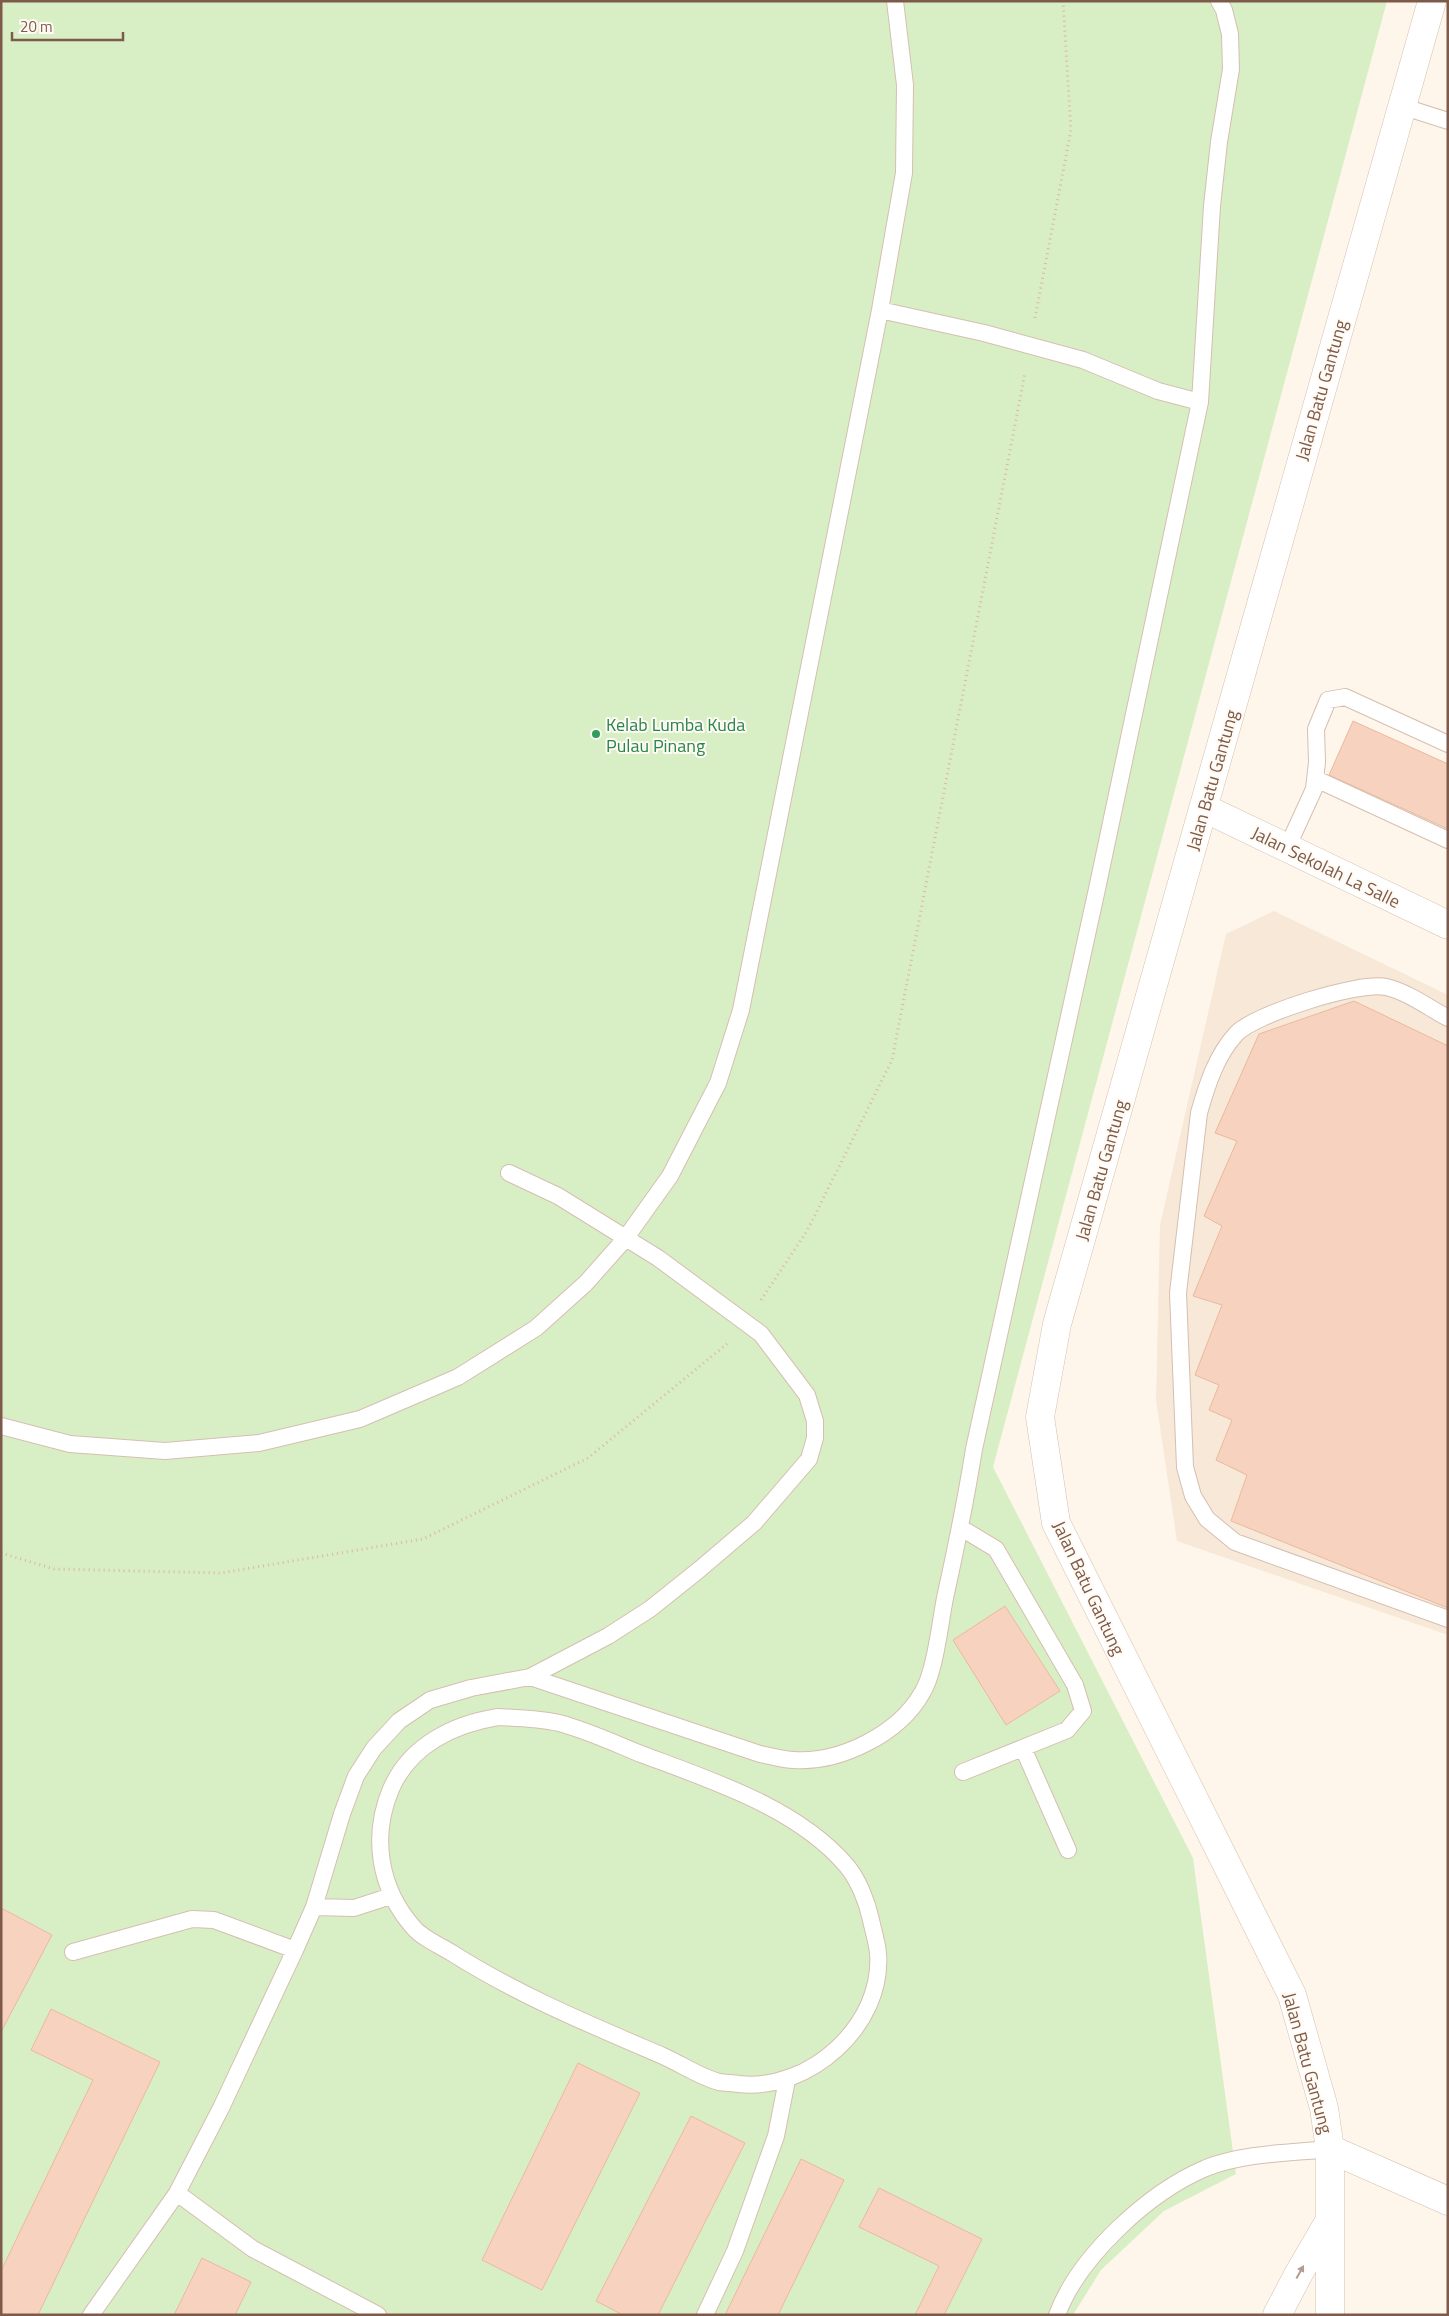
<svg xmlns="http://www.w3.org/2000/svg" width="1449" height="2316" font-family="'Titillium Web',sans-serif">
<rect width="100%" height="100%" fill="#fef6ea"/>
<path fill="#f7e8d8" d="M1274,911L1448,995V1635L1177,1541L1156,1400L1160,1225L1226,934Z"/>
<path fill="#d8efc6" d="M1,1H1387L993,1467L1193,1858L1236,2174L1164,2211L1101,2270L1073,2315H1Z"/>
<path fill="#f7d3bf" stroke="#ebb89d" d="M1353,721L1448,764V829L1329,775Z
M1354,1001L1448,1046V1608L1231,1521L1247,1475L1216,1460L1232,1420L1209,1410L1219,1385L1195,1375L1222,1305L1193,1296L1222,1226L1204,1216L1237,1141L1215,1133L1259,1034Z
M1005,1606L1060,1691L1006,1725L953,1640Z
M1,1908L52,1935L1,2032Z
M51,2009L160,2062L38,2315H1V2271L93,2080L31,2050Z
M578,2063L640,2093L542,2290L482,2260Z
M691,2116L745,2143L658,2315H623L596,2301Z
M801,2159L844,2180L778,2315H725Z
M879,2188L982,2239L944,2315H915L939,2266L859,2227Z
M202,2258L251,2282L235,2315H174Z"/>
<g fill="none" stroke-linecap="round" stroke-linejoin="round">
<g stroke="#d5bfb0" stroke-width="18">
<path id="lane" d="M1401,106L1448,121
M880,310L984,333L1083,360L1158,391L1200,402
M1316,779L1448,840
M1287,848L1314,789L1317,762L1316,729L1328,700L1345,697L1448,744
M1448,1018C1429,1008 1408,992 1386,987C1360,981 1254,1014 1236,1034C1216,1056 1207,1085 1199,1113L1178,1293L1185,1467L1193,1496L1207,1519L1235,1542L1448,1619
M1,1426L70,1444L165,1451L259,1443L360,1419L458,1377L536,1328L586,1283L625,1239L670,1176L718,1083L741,1010L880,310L904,173L905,85L895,1
M961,1528L996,1549L1075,1685L1083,1711L1067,1730L963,1772
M530,1677L760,1754C771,1756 783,1760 794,1760C840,1763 899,1734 922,1693C935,1673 940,1623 945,1598C956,1548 966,1499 974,1449L1097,889L1200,402L1212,206L1219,142L1231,69L1230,34L1224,10L1219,1
M498,1717C519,1718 538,1718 559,1723C586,1730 614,1743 641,1754C710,1780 796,1807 846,1865C858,1879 867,1901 871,1920C873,1930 877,1942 878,1953C884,2025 809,2092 739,2084C732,2083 725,2083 719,2082C700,2077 681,2064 663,2056C591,2025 518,1995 452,1953C439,1945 422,1938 413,1927C379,1888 371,1836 391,1789C410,1745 454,1724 498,1717Z
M1023,1748L1068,1850
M314,1907L354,1908L391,1896
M295,1950L314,1907L342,1814L356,1776L374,1748L399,1721L430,1700L471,1688L530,1677L608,1636L650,1609L700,1569L754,1523L809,1459L815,1438V1421L807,1395L761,1334L658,1258L558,1196L509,1173
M73,1952L192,1919L214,1920L295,1950L221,2108L177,2193L91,2315
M177,2193L253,2249L378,2315
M705,2315L735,2251L776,2136L787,2080
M1057,2315C1079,2256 1149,2192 1206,2168C1244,2153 1290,2153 1330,2149"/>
</g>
<g stroke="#d5bfb0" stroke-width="29">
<path id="street" d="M1204,808L1448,925
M1330,2149L1448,2201
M1277,2315L1299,2273L1330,2220
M1330,2315V2149L1324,2108L1292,1995L1056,1523L1040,1417L1057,1324L1432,1"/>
</g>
<path stroke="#ddb6a1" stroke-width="3" stroke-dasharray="1 4" stroke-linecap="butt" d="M1035,318L1071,130L1063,1
M761,1300L807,1231L892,1060L1025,373
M1,1553L54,1569L221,1573L423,1539L588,1458L728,1343"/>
<use href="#lane" stroke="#fff" stroke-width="16"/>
<use href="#street" stroke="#fff" stroke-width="28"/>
</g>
<defs><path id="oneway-solid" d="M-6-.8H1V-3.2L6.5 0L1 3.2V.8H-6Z" transform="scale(1.25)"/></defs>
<use fill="#b19c92" href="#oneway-solid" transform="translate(1300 2272) rotate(-61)"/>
<circle fill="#2e9e5b" stroke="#fffaf3" stroke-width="2" cx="596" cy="734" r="5"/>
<g text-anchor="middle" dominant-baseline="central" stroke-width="4" stroke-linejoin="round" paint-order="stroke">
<g font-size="18" fill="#7d5a49" stroke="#fffaf3">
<text transform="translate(1321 390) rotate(-74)">Jalan Batu Gantung</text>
<text transform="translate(1212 780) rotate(-74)">Jalan Batu Gantung</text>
<text transform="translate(1326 867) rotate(26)">Jalan Sekolah La Salle</text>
<text transform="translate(1101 1170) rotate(-74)">Jalan Batu Gantung</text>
<text transform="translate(1089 1588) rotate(65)">Jalan Batu Gantung</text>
<text transform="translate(1308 2063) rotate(75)">Jalan Batu Gantung</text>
</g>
<g font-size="18" fill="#27864d" stroke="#fffaf3" text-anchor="start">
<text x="606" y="724">Kelab Lumba Kuda<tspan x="606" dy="21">Pulau Pinang</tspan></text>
</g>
</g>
<rect width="1449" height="2316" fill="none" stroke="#7d5a49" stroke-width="5"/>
<path d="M12 32v8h111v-8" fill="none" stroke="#7d5a49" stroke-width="2.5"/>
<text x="20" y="32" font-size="15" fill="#7d5a49" stroke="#fffaf3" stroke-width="4" paint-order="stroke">20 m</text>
</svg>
